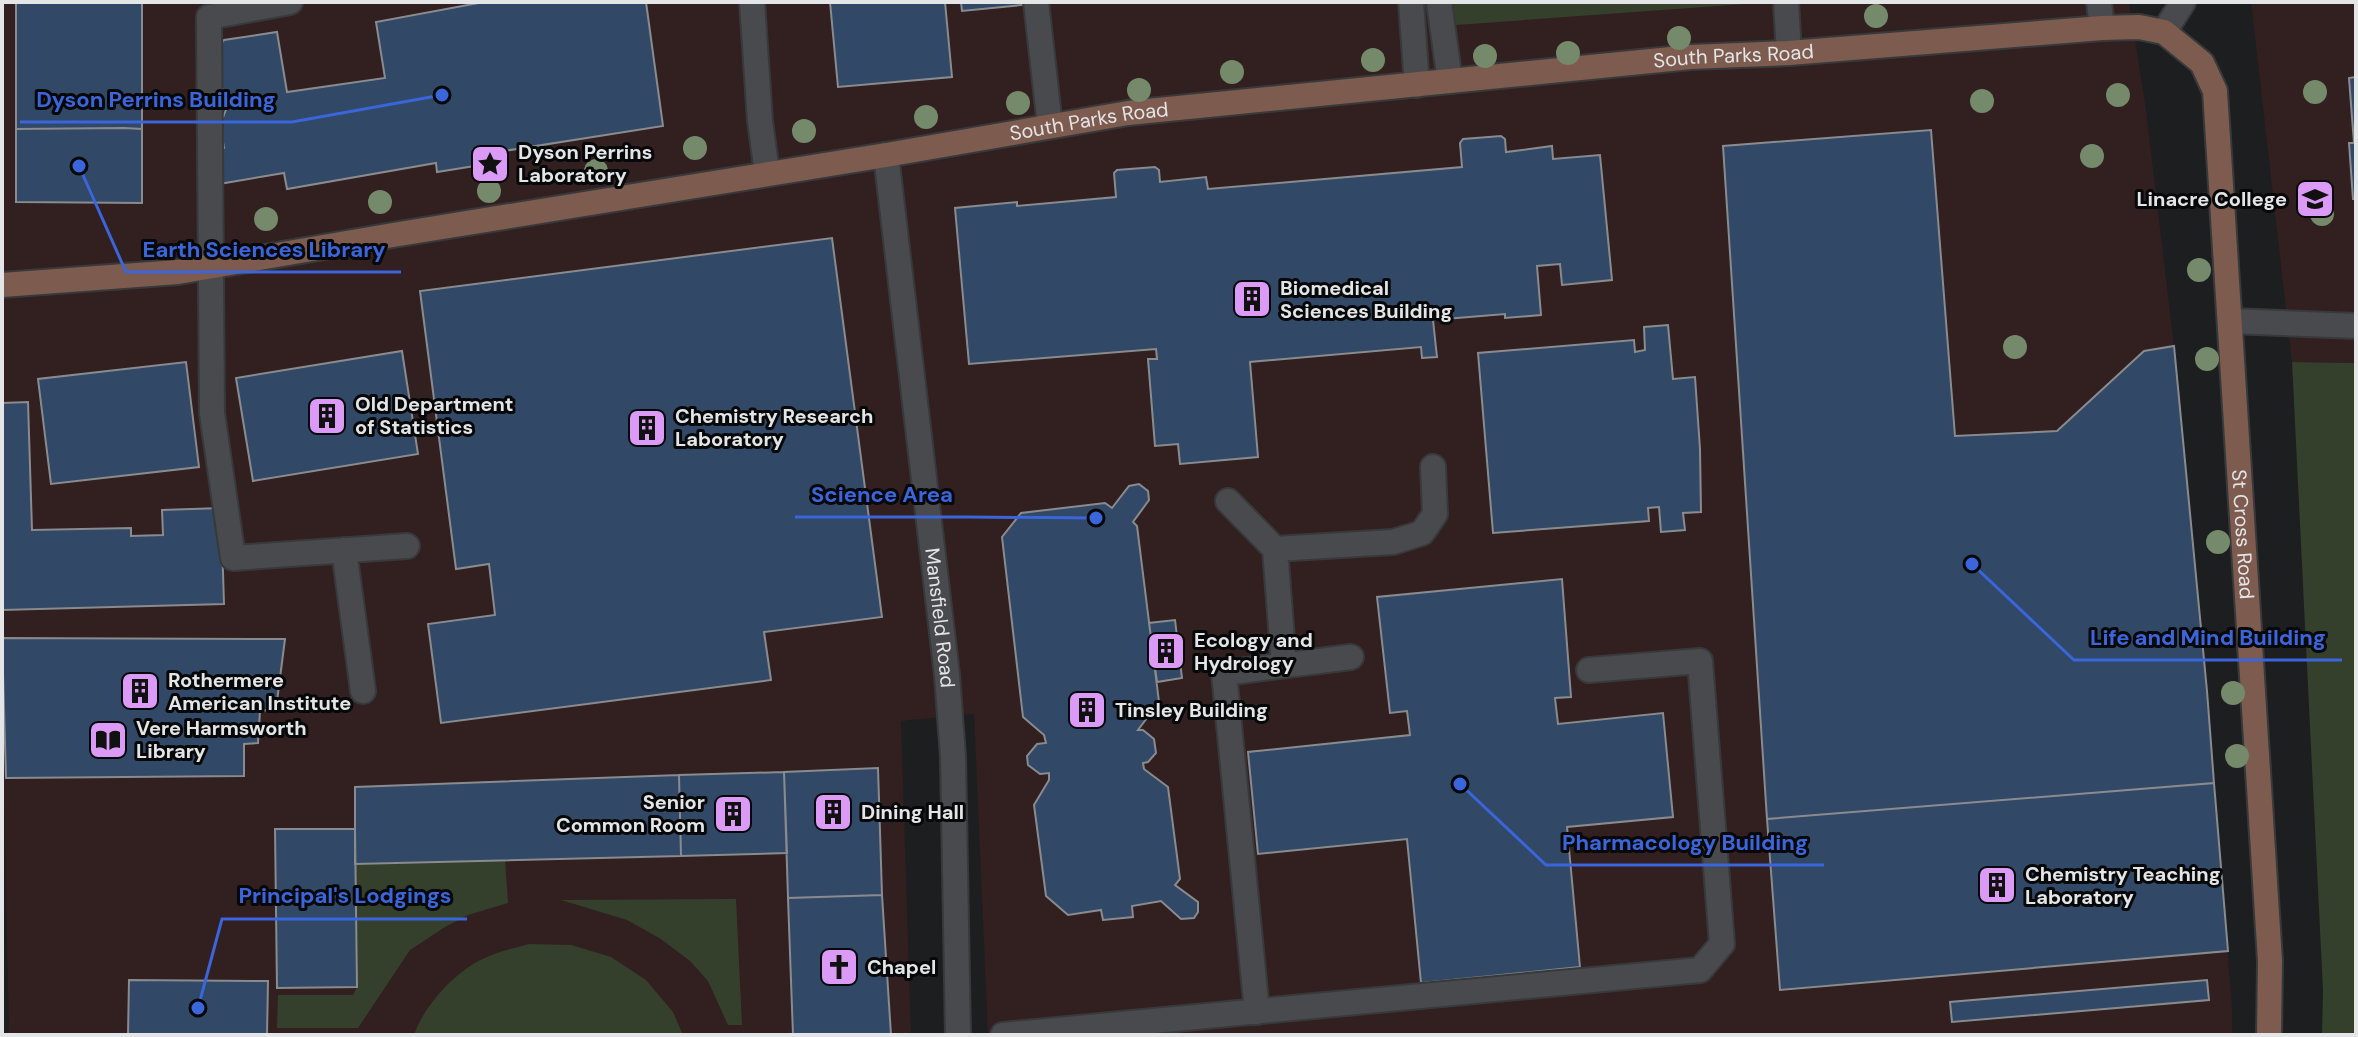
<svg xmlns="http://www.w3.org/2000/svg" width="2358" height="1037" font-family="'DM Sans',sans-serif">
<rect width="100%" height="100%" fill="#1c1e20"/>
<path fill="#321f1f" d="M2,2H2129L2146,110L2174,346L2207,691L2232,1007V1035H988L974,714L901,721L911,1035H9L2,702Z
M2251,2H2356V363L2292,362Z"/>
<path fill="#34402c" d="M1439,2H1773L1442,26Z
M2292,362L2356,363V1035H2322L2323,990Z
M505,860L508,903L468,915L445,927L410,950L358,1028H277L278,995H353L357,987L355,864Z
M736,899L742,1025H728L708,981L690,961L661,939L627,920L561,900Z
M529,944L571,945L611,957L646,980L673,1012L683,1035H414C425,1003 460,966 492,955C504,950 516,948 529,944Z"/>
<path fill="#314866" stroke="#898b8e" stroke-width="2" d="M16,2H142V203L16,202Z
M484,2H646L663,126L504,151L506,161L437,172L436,163L287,189L284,173L219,184L217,149L224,148L220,125L227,107L224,90L219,86L215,51L224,40L277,32L287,92L385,78L376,22Z
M830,2H945L952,77L838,87Z
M961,2H1021L1022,5L962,11Z
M2356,77V199H2353L2349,143H2354L2349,78Z
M124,128L142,129V203L16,202V129Z
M1931,130L1955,436L2057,431L2144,351L2174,346L2207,691L2214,783L1767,819L1723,146Z
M1501,136L1505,139L1506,152L1552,146L1553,159L1600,155L1612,280L1562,285L1560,264L1537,266L1541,315L1505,318V314L1433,320L1437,357L1422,358L1421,347L1250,362L1258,457L1180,464L1178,444L1155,446L1148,359H1157L1156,349L969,364L955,208L1017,202V206L1116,197L1114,173L1117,170L1155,167L1159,170L1160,182L1206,177L1208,189L1462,167L1460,143L1463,139Z
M832,238L882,617L764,632L771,680L441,723L428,624L495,615L489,564L456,569L420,291Z
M1668,325L1673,379L1695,377L1700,449L1701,512L1683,513L1685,530L1661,532L1659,507L1648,508L1649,521L1493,533L1478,353L1634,340L1635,352L1645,350L1644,327Z
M402,351L418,454L253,481L236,378Z
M186,362L199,467L51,484L38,379Z
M28,402L32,530L131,528V536L163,535L162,510L221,508L224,604L2,610V403Z
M1139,484L1148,491L1149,500L1133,522L1137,526L1159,702L1138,730H1143L1154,739L1156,753L1148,762L1143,763L1144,769L1168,787L1180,879L1175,885L1198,902V912L1194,918L1181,919L1161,901L1132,906L1133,917L1103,920L1101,910L1068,915L1046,896L1034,805L1049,780V773L1040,774L1028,765L1027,756L1037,744L1046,743L1044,735L1023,717L1002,537L1021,513L1105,503L1112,508L1129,486Z
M1562,579L1571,697L1555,698L1558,724L1663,713L1673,817L1567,827L1580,967L1421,983L1407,839L1258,854L1248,752L1410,735L1407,711L1390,713L1377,597Z
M1175,620L1182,678L1157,682L1149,623Z
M2,638L285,639L276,709L260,711L258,743L244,744V776L6,778Z
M878,768L882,895L788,898L784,772Z
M784,772L787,853L681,856L679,775Z
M679,775L681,856L355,864V787Z
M2214,783L2228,951L1780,990L1767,819Z
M275,829H355L357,987L277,988Z
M882,895L891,1035H793L788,898Z
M129,980L268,981L267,1035H128Z
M2207,980L2209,1000L1952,1022L1950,1002Z"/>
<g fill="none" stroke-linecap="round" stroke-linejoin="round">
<g stroke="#38393b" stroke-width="28">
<path id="lane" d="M290,2L209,17L212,413L233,558L407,546
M752,2L760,121L767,173
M1036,2L1050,126
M1411,2L1417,85
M1439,2L1450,81
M1786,2L1789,53
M2099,2L2102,28
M2164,32L2183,2
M2230,321L2356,326
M1228,501L1275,549
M344,550L363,691
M1284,665L1275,549L1393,542L1422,533L1435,514L1433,467
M1257,1012L1224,673L1351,657
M1003,1035L1700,970L1722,944L1700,661L1589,670"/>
</g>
<g stroke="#38393b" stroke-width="28">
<g id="street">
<path id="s1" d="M886,155L947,675L953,757L958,1035"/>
</g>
</g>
<g stroke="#38393b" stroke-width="28">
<g id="secondary">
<path id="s2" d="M2,285L178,272L393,235L886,155L1128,113L1691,57L1789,53L2102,28L2139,27L2164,32L2202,63L2215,91L2270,961L2269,1035"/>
</g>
</g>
<use href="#lane" stroke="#494a4d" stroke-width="24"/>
<use href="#street" stroke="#494a4d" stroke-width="24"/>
<use href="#secondary" stroke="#7d5b4f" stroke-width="24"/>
</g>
<g fill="#758a6a">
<circle cx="1876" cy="16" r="12"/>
<circle cx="1679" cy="38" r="12"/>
<circle cx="1568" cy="53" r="12"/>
<circle cx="1485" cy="56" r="12"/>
<circle cx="1373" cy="60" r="12"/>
<circle cx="1232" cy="72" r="12"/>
<circle cx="1139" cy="90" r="12"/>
<circle cx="2315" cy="92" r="12"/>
<circle cx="2118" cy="95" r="12"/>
<circle cx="1982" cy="101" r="12"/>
<circle cx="1018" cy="103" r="12"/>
<circle cx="926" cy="117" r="12"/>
<circle cx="804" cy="131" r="12"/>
<circle cx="695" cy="148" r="12"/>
<circle cx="2092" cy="156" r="12"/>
<circle cx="596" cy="171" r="12"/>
<circle cx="489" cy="191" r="12"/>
<circle cx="380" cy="202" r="12"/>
<circle cx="2322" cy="214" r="12"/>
<circle cx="266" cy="219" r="12"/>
<circle cx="2199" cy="270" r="12"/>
<circle cx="2015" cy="347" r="12"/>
<circle cx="2207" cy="359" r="12"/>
<circle cx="2218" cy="542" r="12"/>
<circle cx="2233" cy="693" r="12"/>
<circle cx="2237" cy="756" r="12"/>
</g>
<defs>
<g id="sight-square" transform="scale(2)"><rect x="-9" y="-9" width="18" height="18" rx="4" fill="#da9af6" stroke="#070809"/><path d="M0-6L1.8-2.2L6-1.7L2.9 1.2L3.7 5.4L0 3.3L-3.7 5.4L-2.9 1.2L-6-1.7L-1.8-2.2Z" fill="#111"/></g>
<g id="university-square" transform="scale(2)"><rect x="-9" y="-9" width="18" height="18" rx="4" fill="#da9af6" stroke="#070809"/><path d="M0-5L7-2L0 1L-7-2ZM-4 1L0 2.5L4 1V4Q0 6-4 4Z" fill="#111"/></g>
<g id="building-square" transform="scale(2)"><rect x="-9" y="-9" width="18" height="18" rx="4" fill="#da9af6" stroke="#070809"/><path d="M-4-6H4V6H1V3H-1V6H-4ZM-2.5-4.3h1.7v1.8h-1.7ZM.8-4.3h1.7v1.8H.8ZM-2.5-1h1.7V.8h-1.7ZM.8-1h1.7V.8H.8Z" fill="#111"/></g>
<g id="library-square" transform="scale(2)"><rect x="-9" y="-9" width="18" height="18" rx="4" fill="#da9af6" stroke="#070809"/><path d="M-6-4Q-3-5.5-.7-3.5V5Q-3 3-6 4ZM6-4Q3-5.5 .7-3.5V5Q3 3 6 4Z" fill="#111"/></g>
<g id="church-square" transform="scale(2)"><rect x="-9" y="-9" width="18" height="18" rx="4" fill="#da9af6" stroke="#070809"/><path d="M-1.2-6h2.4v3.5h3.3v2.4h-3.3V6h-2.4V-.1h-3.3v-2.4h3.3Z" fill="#111"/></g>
</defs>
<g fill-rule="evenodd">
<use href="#sight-square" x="490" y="164"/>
<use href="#university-square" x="2315" y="199"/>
<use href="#building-square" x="1252" y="299"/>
<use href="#building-square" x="327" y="416"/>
<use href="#building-square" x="647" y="428"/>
<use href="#building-square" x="1166" y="651"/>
<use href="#building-square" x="140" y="691"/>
<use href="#building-square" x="1087" y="710"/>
<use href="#library-square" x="108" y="740"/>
<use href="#building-square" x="833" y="812"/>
<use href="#building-square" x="733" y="814"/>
<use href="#building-square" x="1997" y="885"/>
<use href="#church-square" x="839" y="967"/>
</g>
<g text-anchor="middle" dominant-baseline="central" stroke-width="6" stroke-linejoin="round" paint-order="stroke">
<g font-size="20" fill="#e4e5e7" stroke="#070809">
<text stroke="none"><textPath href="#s2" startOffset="1748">South Parks Road</textPath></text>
<text stroke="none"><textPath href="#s2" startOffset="1100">South Parks Road</textPath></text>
<text stroke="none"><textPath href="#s2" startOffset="2704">St Cross Road</textPath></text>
<text stroke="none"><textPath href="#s1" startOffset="466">Mansfield Road</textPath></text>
</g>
<g font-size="20" font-weight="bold" fill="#e4e5e7" stroke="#070809" text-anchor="start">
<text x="518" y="152">Dyson Perrins<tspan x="518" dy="23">Laboratory</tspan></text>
<text x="2287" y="199" text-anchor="end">Linacre College</text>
<text x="1280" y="288">Biomedical<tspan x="1280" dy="23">Sciences Building</tspan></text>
<text x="355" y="404">Old Department<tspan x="355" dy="23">of Statistics</tspan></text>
<text x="675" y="416">Chemistry Research<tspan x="675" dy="23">Laboratory</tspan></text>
<text x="1194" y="640">Ecology and<tspan x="1194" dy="23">Hydrology</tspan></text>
<text x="168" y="680">Rothermere<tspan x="168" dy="23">American Institute</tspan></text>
<text x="1115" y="710">Tinsley Building</text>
<text x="136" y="728">Vere Harmsworth<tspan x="136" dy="23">Library</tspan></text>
<text x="705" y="802" text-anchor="end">Senior<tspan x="705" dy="23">Common Room</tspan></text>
<text x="861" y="812">Dining Hall</text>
<text x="2025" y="874">Chemistry Teaching<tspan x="2025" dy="23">Laboratory</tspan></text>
<text x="867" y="967">Chapel</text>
</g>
</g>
<path fill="none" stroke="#3b65da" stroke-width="3" d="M442 95L292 122H20M79 166L126 272H401M1096 518L969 517H795M1972 564L2074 660H2342M1460 784L1546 865H1824M198 1008L222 919H467"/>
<g fill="#3b65da" stroke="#070809" stroke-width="3">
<circle cx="442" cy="95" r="8"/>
<circle cx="79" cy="166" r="8"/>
<circle cx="1096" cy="518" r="8"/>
<circle cx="1972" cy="564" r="8"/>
<circle cx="1460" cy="784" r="8"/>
<circle cx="198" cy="1008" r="8"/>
</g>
<g font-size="22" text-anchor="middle" font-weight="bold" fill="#3b65da" stroke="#070809" stroke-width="6" stroke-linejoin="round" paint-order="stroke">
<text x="156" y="107">Dyson Perrins Building</text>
<text x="264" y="257">Earth Sciences Library</text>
<text x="882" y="502">Science Area</text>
<text x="2208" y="645">Life and Mind Building</text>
<text x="1685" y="850">Pharmacology Building</text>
<text x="345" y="903">Principal's Lodgings</text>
</g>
<rect width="2358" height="1037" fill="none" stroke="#e4e5e7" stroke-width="8"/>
</svg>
